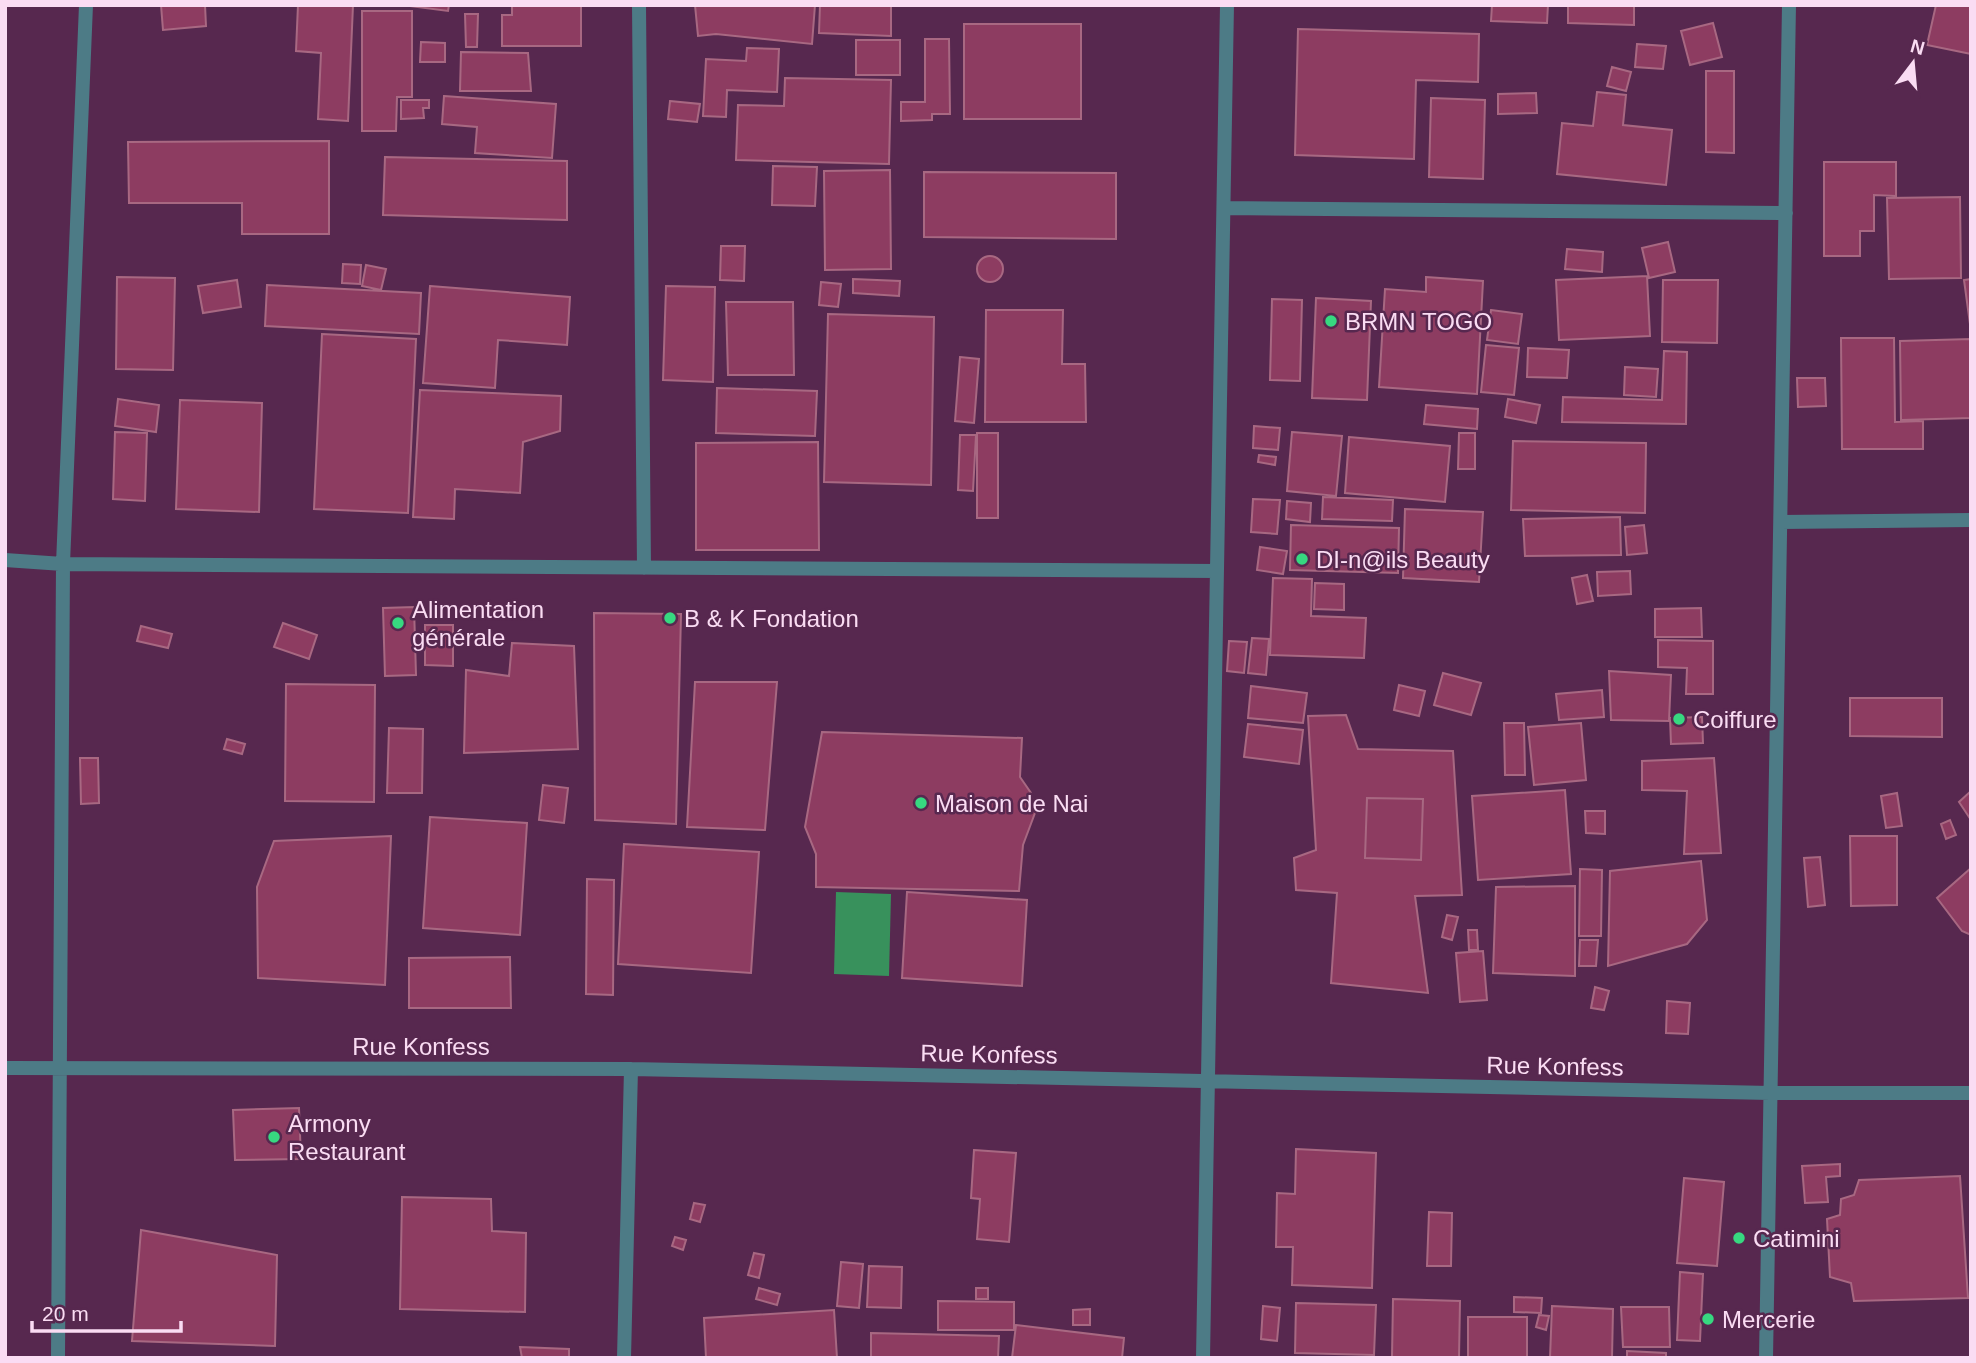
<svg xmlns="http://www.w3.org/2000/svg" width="1976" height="1363" font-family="Helvetica,sans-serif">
<rect width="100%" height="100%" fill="#57284f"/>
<path fill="#38915c" d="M836,892L891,894L889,976L834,974Z"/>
<path fill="#8d3c61" stroke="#a86882" stroke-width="2" fill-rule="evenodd" d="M161,5H205L206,26L163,30Z
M298,5H353L348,121L318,119L321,53L296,51Z
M402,5H449L448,11Z
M512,5H581V46H502V15H512Z
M695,5H815L812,44L716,34L698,36Z
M820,5L891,6V36L819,33Z
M1492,5H1548L1547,23L1491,21Z
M1568,5H1634V25L1568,23Z
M1936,5H1971V54L1927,45Z
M362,11H412V97H397L396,131H362Z
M465,14H478L477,47H466Z
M1713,23L1722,57L1690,65L1681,31Z
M964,24H1081V119H964Z
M1298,29L1479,34L1478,82L1416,80L1414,159L1295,155Z
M925,39H949L950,114H932V120L901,121V102H925Z
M856,40H900V75H856Z
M421,42L445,43V62H420Z
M1637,44L1666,46L1663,69L1635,67Z
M747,48L779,49L777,92L727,90L726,117L703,116L706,59L746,61Z
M461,52L528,53L531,91H460Z
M1612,67L1631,72L1626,91L1607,86Z
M1706,71H1734V153L1706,152Z
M785,78L891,80L889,164L736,160L738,105L784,106Z
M1597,92L1626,95L1623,125L1672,130L1666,185L1557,174L1562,123L1593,126Z
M1536,93L1537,113L1498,114V94Z
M444,96L556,104L552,158L475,153L477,127L442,124Z
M1431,98L1485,100L1483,179L1429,177Z
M401,100H429V108H423L424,118L401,119Z
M670,101L700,104L697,122L668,119Z
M329,141V234H242V203H129L128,142Z
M385,157L567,161V220L383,215Z
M1824,162H1896V196L1874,195V231H1860V256H1824Z
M773,166L817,167L815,206L772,205Z
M890,170L891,269L825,270L824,171Z
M924,172L1116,173V239L924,237Z
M1960,197L1961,278L1889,279L1887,198Z
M1668,242L1675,272L1649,278L1642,248Z
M721,246H745L744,281L720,280Z
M1567,249L1603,252L1602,272L1565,269Z
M977 269a13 13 0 1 1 26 0a13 13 0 1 1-26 0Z
M343,264L361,265L360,284L342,283Z
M366,265L386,269L381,290L362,286Z
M1647,276L1650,336L1559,340L1556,280Z
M117,277L175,278L173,370L116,369Z
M1426,277L1483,281L1477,394L1379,387L1385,289L1426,292Z
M853,279L900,281L899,296L853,293Z
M1971,279V324H1970L1964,280Z
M237,280L241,307L203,313L198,286Z
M1663,280H1718L1717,343L1662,342Z
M821,282L841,284L838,307L819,305Z
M267,285L421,293L419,334L265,326Z
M430,286L570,297L567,345L498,340L495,388L423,383Z
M666,286L715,287L713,382L663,380Z
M1316,298L1371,301L1367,400L1312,398Z
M1272,299L1302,300L1300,381L1270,380Z
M726,302H793L794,375H728Z
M986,310H1063L1062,364H1085L1086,422H985Z
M1491,310L1522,314L1518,344L1487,340Z
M828,314L934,317L931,485L824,482Z
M322,334L416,339L408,513L314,509Z
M1841,338H1894L1895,422L1923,421V449H1842Z
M1971,339V418L1901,420L1900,341Z
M1486,345L1519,348L1514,395L1481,392Z
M1528,348L1569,350L1567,378L1527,377Z
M1664,351L1687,352L1686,424L1562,422L1563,397L1662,400Z
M960,357L979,359L974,423L955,421Z
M1625,367L1658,369L1656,397L1624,395Z
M1797,378H1825L1826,406L1798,407Z
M717,388L817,391L815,436L716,433Z
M420,390L561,396L560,431L523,442L520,493L455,489L454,519L413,517Z
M118,399L159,405L156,432L115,426Z
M1508,399L1540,405L1536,423L1505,417Z
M180,400L262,403L259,512L176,509Z
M1426,405L1478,409L1477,429L1424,424Z
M1254,426L1280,428L1278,450L1253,448Z
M115,432L147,433L145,501L113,499Z
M1292,432L1342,436L1336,496L1287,491Z
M977,433H998V518H977Z
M1459,433H1475V469H1458Z
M960,435H976L973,491L958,490Z
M1349,437L1450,446L1445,502L1345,493Z
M1513,441L1646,443L1645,513L1511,510Z
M818,442L819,550H696V443Z
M1259,455L1276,457L1275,465L1258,462Z
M1323,497L1393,500L1392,521L1322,519Z
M1253,499L1280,500L1277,534L1251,532Z
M1287,501L1311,503L1310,522L1286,519Z
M1405,509L1483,512L1479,582L1403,578Z
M1620,517L1621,555L1525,556L1523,519Z
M1291,525L1399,528L1398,573L1290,570Z
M1644,525L1647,553L1627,555L1625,527Z
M1260,547L1287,551L1283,574L1257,570Z
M1630,571L1631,594L1598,596L1597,572Z
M1587,575L1593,601L1577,604L1572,578Z
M1273,578L1312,579L1311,616L1366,618L1364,658L1270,655Z
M1315,583L1344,584V610L1314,609Z
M414,607L416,675L385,676L383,608Z
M1701,608L1702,637H1655V609Z
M594,613L681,614L676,824L595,820Z
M283,623L317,635L309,659L274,647Z
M425,625H453V666L425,665Z
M141,626L172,634L168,648L137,641Z
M1252,638L1269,639L1266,675L1248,673Z
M1658,640L1713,641V694H1686L1687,668L1658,667Z
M1229,641L1247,642L1244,673L1227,671Z
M512,643L574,646L578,749L464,753L466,670L509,676Z
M1609,671L1671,675L1669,721L1611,720Z
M1443,673L1481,683L1471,715L1434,705Z
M695,682H777L765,830L687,827Z
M286,684L375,685L374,802L285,801Z
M1399,685L1425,691L1419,716L1394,710Z
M1251,686L1307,693L1303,723L1248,718Z
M1602,690L1604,717L1559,720L1556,694Z
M1850,698H1942V737L1850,736Z
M1346,715L1358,749L1453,751L1462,895L1415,896L1428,993L1331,983L1337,893L1296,890L1294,858L1316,850L1308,716ZM1367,798L1423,799L1421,860L1365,858Z
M1702,717L1703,743L1671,744L1670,718Z
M1504,723H1524L1525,775H1505Z
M1581,723L1586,780L1534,785L1528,727Z
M1248,724L1303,730L1299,764L1244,757Z
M389,728L423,729L422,793H387Z
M822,732L1022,738L1020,777L1031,793L1035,813L1023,845L1019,891L816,887V854L805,827Z
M227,739L245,744L242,754L224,749Z
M80,758H98L99,803L81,804Z
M1714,758L1721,853L1684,854L1687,791L1642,790V761Z
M543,785L568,788L564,823L539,820Z
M1565,790L1571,874L1478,880L1472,796Z
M1971,791V820L1959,802Z
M1897,793L1902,826L1886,828L1881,796Z
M1367,798L1423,799L1421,860L1365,858Z
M1585,811H1605V834L1586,833Z
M430,817L527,823L520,935L423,928Z
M1950,820L1956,835L1946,839L1941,824Z
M391,836L385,985L258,978L257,887L274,841Z
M1850,836H1897V905L1851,906Z
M624,844L759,852L751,973L618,964Z
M1820,857L1825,905L1808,907L1804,858Z
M1701,861L1707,920L1687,944L1608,966L1610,871Z
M1971,868V935L1962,931L1937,898Z
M1580,869L1602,870L1601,936H1579Z
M587,879L614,880L613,995L586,994Z
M1575,886V976L1493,973L1496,887Z
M907,892L1027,900L1022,986L902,978Z
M1447,915L1458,917L1452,940L1442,937Z
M1468,930H1477L1478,950H1469Z
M1580,940H1598L1596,966H1579Z
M1483,951L1487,1000L1460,1002L1456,953Z
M510,957L511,1008H409V958Z
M1595,987L1609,991L1604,1010L1591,1008Z
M1667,1001L1690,1003L1688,1034L1666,1033Z
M299,1108L301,1159L235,1160L233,1110Z
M1296,1149L1376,1153L1372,1288L1292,1285L1293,1247H1276L1277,1193L1295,1194Z
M974,1150L1016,1153L1009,1242L977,1239L980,1199L971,1198Z
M1840,1164V1176L1826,1177L1828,1202L1805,1203L1802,1166Z
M1960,1176L1968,1298L1854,1301L1851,1283L1830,1277L1827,1219L1840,1215L1841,1199L1854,1195L1859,1180Z
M1684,1178L1724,1182L1717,1266L1677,1263Z
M402,1197L491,1199L492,1231L526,1233L525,1312L400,1309Z
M694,1203L705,1205L700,1222L690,1219Z
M1429,1212L1452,1213L1451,1266H1427Z
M141,1230L277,1255L275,1346L132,1341Z
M675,1237L686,1240L683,1250L672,1246Z
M754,1253L764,1255L759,1278L748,1275Z
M841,1262L863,1264L859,1308L837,1306Z
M869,1266L902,1267L901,1308L867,1307Z
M1680,1272L1703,1274L1700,1341L1677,1340Z
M759,1288L780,1294L777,1305L756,1299Z
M976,1288H988V1299H976Z
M1514,1297L1542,1298L1541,1313L1514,1312Z
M1393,1299L1460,1301L1459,1358L1392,1357Z
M938,1301L1014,1302V1330H938Z
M1296,1303L1376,1305L1374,1355L1295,1353Z
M1263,1306L1280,1308L1277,1341L1261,1339Z
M1552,1306L1613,1309L1612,1358H1550Z
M1621,1307H1669L1670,1347H1623Z
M1090,1309V1325H1073V1310Z
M834,1310L837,1358H706L704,1318Z
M1539,1315L1549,1316L1546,1330L1536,1327Z
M1468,1317H1527V1358H1468Z
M1016,1325L1124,1338L1122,1358H1012Z
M871,1333L999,1336L998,1358H871Z
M520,1347L569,1349V1358H522Z
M1627,1351L1666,1353V1358H1627Z"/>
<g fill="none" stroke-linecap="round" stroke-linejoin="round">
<path stroke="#4d7b86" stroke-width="14" d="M639,5L644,568
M1224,208L1786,213
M1781,522L1971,520
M5,560L63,564L1217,571
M5,1068L631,1069L1770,1093H1971
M58,1358L63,564L86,5
M624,1358L631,1069
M1203,1358L1227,5
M1766,1358L1789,5"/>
</g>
<g fill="#37d880" stroke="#57284f" stroke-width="2.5">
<circle cx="1331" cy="321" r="7"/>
<circle cx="1302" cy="559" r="7"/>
<circle cx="670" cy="618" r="7"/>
<circle cx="398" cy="623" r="7"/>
<circle cx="1679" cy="719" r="7"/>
<circle cx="921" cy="803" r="7"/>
<circle cx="274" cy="1137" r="7"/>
<circle cx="1739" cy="1238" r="7"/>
<circle cx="1708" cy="1319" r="7"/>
</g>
<g text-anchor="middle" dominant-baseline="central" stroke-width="5" stroke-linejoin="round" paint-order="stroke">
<g font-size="24" fill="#fadcf3" stroke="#57284f" text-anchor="start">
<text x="1345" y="321">BRMN TOGO</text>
<text x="1316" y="559">DI-n@ils Beauty</text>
<text x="412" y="609">Alimentation<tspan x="412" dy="28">générale</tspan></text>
<text x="684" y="618">B &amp; K Fondation</text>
<text x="1693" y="719">Coiffure</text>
<text x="935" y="803">Maison de Nai</text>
<text x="288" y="1123">Armony<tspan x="288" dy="28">Restaurant</tspan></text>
<text x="1753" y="1238">Catimini</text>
<text x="1722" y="1319">Mercerie</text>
</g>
<g font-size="24" fill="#fadcf3" stroke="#57284f">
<text x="421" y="1046">Rue Konfess</text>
<text transform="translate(989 1054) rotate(1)">Rue Konfess</text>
<text transform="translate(1555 1066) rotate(1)">Rue Konfess</text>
</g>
</g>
<rect width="1976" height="1363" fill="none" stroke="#fadcf3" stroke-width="14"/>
<g transform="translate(1913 63) rotate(16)" stroke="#57284f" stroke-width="5" paint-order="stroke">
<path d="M0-5L12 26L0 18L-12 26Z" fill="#fadcf3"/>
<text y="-10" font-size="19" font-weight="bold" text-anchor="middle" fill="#fadcf3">N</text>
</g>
<path d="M32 1321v10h149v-10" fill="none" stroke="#fadcf3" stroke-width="3.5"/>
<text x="42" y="1321" font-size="21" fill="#fadcf3" stroke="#57284f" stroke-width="5" paint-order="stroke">20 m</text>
</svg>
